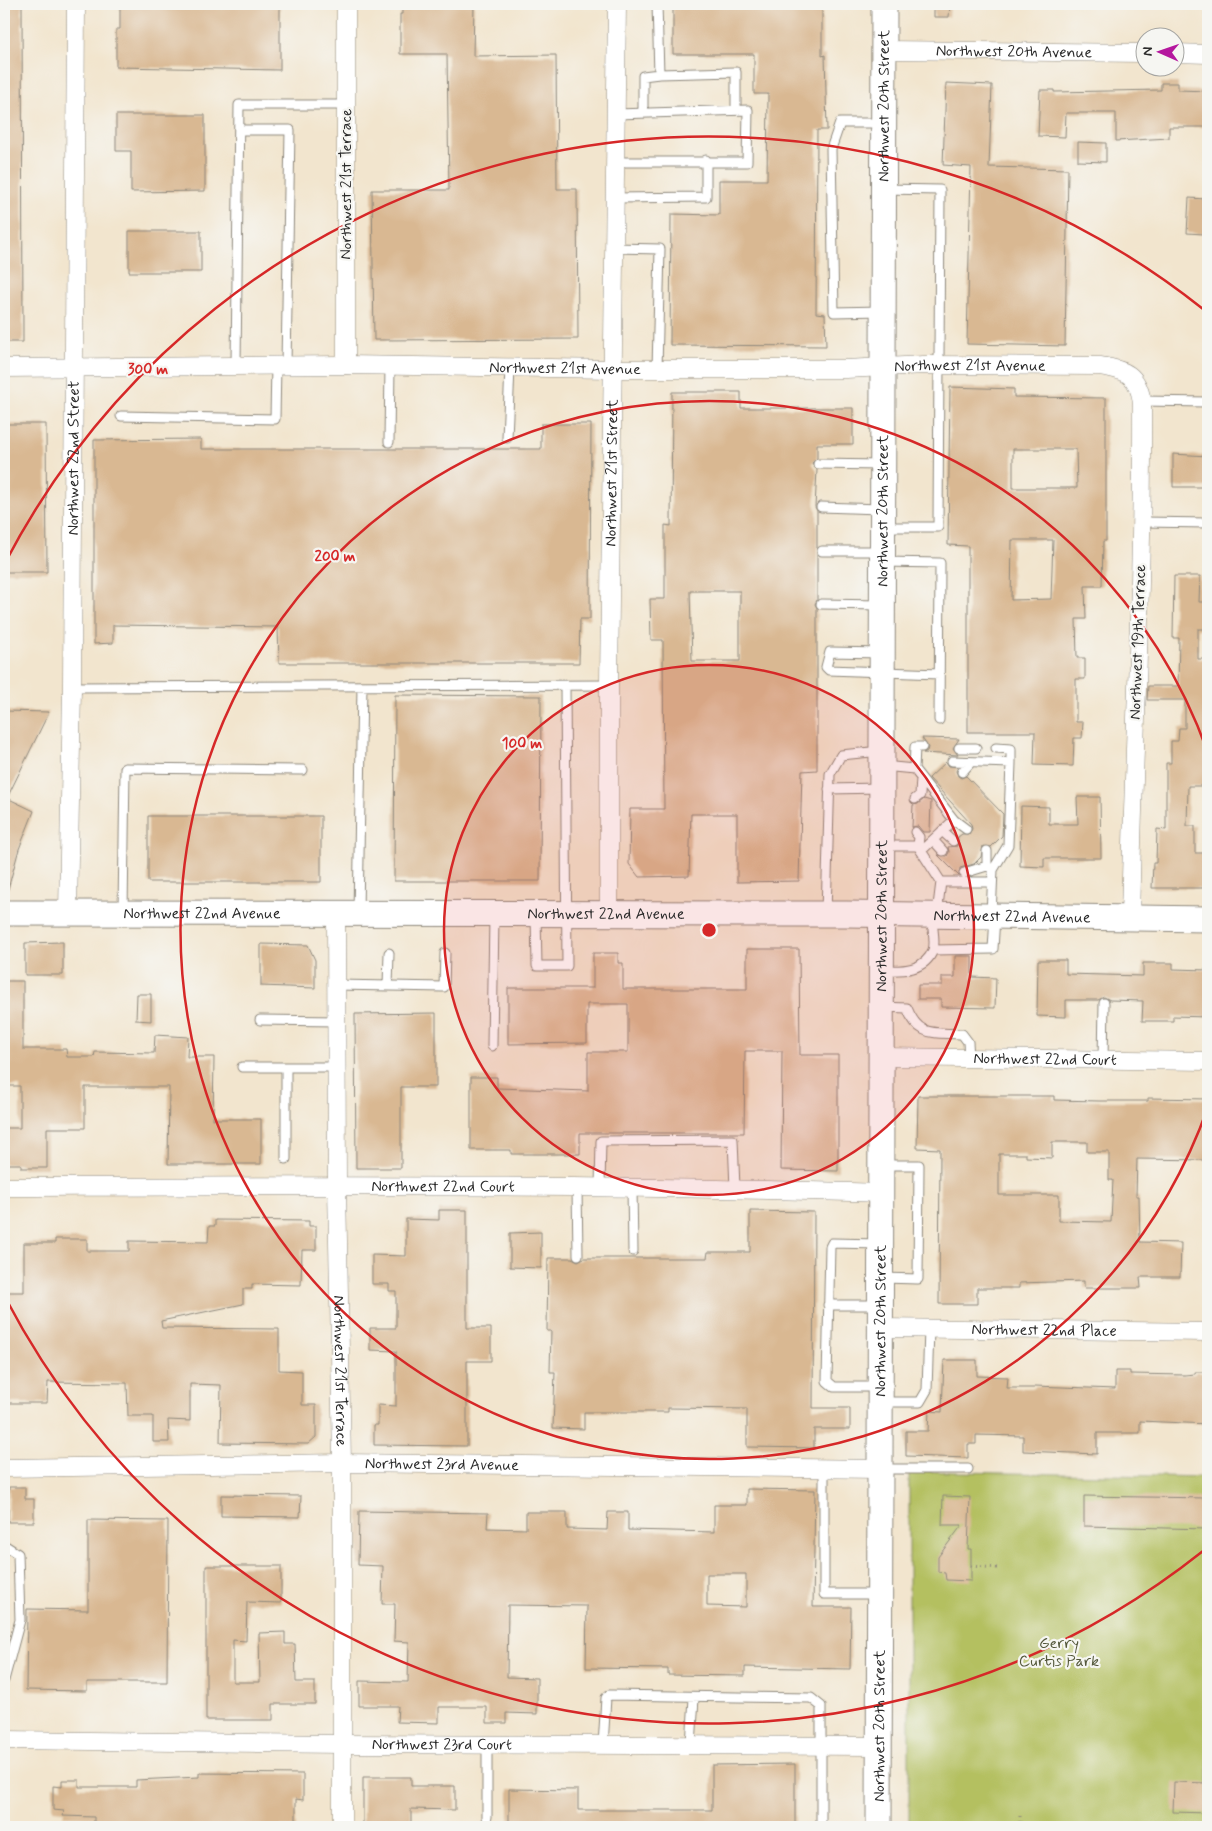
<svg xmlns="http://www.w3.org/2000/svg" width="1212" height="1831" font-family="Mynerve,sans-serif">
<rect width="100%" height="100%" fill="#f6f6f2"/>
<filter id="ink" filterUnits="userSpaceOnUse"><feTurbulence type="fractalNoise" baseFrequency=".02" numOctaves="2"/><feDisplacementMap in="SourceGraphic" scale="10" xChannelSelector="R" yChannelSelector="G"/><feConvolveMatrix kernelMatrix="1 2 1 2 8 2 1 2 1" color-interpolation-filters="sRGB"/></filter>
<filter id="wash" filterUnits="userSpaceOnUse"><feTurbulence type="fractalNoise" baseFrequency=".0096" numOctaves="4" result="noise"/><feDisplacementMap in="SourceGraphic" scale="20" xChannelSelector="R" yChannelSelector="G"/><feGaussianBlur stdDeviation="1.12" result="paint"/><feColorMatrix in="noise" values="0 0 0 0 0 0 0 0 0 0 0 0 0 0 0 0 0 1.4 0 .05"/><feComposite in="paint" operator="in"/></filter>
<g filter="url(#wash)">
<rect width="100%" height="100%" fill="#f2e5ce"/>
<path fill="#b4c061" stroke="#707646" d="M909,1471L1208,1477V1827H909Z"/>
<g id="blocks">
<path fill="#d9b892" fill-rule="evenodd" d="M4,4H22L23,342H4Z
M120,4H280V70L116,67V29H120Z
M402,4H474L473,56L556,55L557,189H577L578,339L374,340L372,190H449L447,54H400V14H402Z
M673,4H822V56L825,55L827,130H817L816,313L825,314L826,346L670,345L671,214L719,215V180H767L768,94H754V54H673Z
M934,4H950L949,17H934Z
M946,83L992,85L989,167L1068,169L1065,346L967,344L971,167L943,165Z
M1161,83H1178V90L1208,91V127H1169V138L1116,141V113H1066L1065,137L1038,136L1040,90H1054V92L1161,90Z
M116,115H205V191L131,192V151H116Z
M1078,142L1106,143V162L1078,161Z
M1189,198L1206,199L1204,234L1187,233Z
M129,231H201V272H129Z
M950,387L1014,389V397L1106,398V541H1103L1102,586H1085L1086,619H1076L1077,658H1085V679H1076V722H1083L1082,738H1074L1073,766L1034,765L1035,732H968V546L948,545ZM1013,449H1076L1077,488H1013ZM1012,540H1053L1051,599L1011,600Z
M672,392H741V408H853V444H817V458L812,463L817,470L815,507L817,511V600L815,604L817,608V770L802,771L799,881L737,882V814H691L689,876L639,877L629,864L630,809H664L663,640H651L650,599H665V525L671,526ZM690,591H740V661H692Z
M4,424H46L47,572H4Z
M541,424H591L590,619H580L579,663H279L278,627L113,625V643L94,644V440L201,439V449H541Z
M1173,454L1208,456V487H1173Z
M1174,576H1200L1199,602H1208V629H1198V659H1208V786H1188L1187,826H1195V853H1208L1207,888H1152L1153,863H1156L1157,829L1166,830V763H1171V741H1178L1179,728H1185V700H1147L1148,686H1178L1179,638H1173Z
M395,695L541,696L540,881H394Z
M4,711L49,712L7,798L34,811L19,849L8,889L4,888Z
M922,738L959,739L953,748L958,755L923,753L927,751L928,747Z
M946,762L949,766L958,767L956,771L958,776L961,778L966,776L1003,814L1002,836L991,847L983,846L981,857L974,864L960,868L959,876L938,855L947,856L949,852L948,847L957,846L958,837L962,834H969L972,829L971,824L929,778Z
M1077,797H1100L1101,858H1044V867L1020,866L1021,806L1049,807V824H1078Z
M924,799L931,801L930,832H923L918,826L912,827L913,805L918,804Z
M148,816H321V882H148Z
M63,942V975H25V943Z
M261,944L308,945L315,960V988L261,986Z
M747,949H799L800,1055H838V1171L781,1170L782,1051H745L744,1133H580V1154H511V1150H471V1077H497V1088L588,1091V1052H628V1004H587V1043L508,1044V988H593V953H618V963H623V989H747Z
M955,956H972V977L996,978L995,1008L941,1007V999H918V985H942V977H955Z
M1038,960H1066V974L1143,976V963H1173V969L1208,970V1017L1173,1016V1021H1142L1143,1001L1110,1000L1104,997L1098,1000H1066V1017L1037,1016Z
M6,981H23V1049H66L67,1057H94L95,1052L154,1053L155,1035L188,1037L187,1057H214L213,1119H261V1164H168L169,1087H85V1128H47V1168H21V1164H4V1128H20V1086H4V1001H6Z
M137,994H151V1021L136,1020Z
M436,1013V1087H401V1168H356L355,1014Z
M918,1096H1054V1100L1099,1101H1148V1098L1208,1099V1160L1137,1159L1136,1196H1139L1140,1242L1181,1243L1180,1277H1140L1141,1288H1084V1281L1019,1283V1288H977V1304H939L940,1149L917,1148ZM1052,1142H1087V1152H1109V1180H1113L1111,1222L1059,1221V1195H999V1154H1026V1157L1052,1158Z
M439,1210H467V1328H491V1361H467V1446L374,1445V1425H378V1405L396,1406V1351L370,1350V1328H396V1291H389V1284H372V1255L406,1256V1219L439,1220Z
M750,1211L814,1212L813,1408H850V1429H814V1448L747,1447V1409L668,1408V1412H584V1429L553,1428L555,1372H550L551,1331H547L548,1258H572L578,1261L584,1258H707L708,1252H750Z
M215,1220L309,1221V1226H316V1250H302L301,1285L252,1284V1289H243V1304L161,1321L162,1328L279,1329V1370L302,1371V1405H316V1437L308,1444L220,1443L221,1385L190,1384V1421L168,1420L169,1442H153V1416H128L127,1383L48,1382L47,1403H4V1292H24V1243H55V1239H87V1251H129V1241L208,1242L209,1226H215Z
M541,1232V1268L510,1267V1233Z
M944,1360H977V1376L1008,1377L1007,1388H1035V1386L1115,1389V1371H1130V1374L1185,1375L1195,1374V1372H1208V1424L1140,1421V1433H1097V1454L1023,1451V1436L976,1435V1444H968V1458L906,1456V1431H928L929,1411L942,1412Z
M9,1487H25V1499H34V1522H8Z
M747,1489L815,1490L813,1607H851L850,1669L745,1667V1676L668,1675V1669L586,1668L587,1606L508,1605L507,1677L537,1678V1714L506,1713V1723H487V1707H439V1723L397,1722L398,1706H359V1681L408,1682L409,1642L394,1641L395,1604H382L383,1566L358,1565L359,1511L488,1513L487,1528L526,1529V1512H567V1529L607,1530L608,1512H628V1530L714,1532V1505H747ZM707,1574H746V1607L707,1606Z
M221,1495L301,1496L300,1517L221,1516Z
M943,1496L970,1497L968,1549H971V1581L946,1580L945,1573L938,1572V1557L962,1525H942Z
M1084,1496L1208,1498V1529L1084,1526Z
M88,1520L168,1521L167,1682H87V1691L26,1690L27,1609L88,1610Z
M206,1566H281V1603L247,1602L246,1641L233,1640V1682H260L259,1633L285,1632V1644H295L296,1682H315V1704H273V1720H206Z
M795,1764V1827H509V1789L578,1790V1810H712V1765Z
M199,1773L303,1774V1800L296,1799V1827H94V1817L63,1816L64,1811L53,1810V1786L62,1787V1780H79V1787H136V1780L199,1777Z
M363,1777H411V1786H455V1810L411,1809V1827H363Z
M1174,1782L1208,1783V1813L1173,1812Z"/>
</g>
</g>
<g filter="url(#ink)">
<use href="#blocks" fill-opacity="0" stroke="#8e887c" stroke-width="1"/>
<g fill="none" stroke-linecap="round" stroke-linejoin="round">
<g stroke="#8e887c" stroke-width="11">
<path id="service" d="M659,74L736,72V110
M643,113V76L659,74L657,4
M881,123H840L831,149L834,312L882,311
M239,130H290L286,365
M616,162H747L748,110L616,114
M615,198L706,197V160
M614,248L660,249L657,369
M236,365L239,105H346
M1142,401L1208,402
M121,416L275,419L276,365
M507,438L510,368
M389,442L390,365
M818,464L880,465
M821,507L880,509
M1143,522L1208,523
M884,527H938L940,190L884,189
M822,551H880
M884,562L940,563L939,720
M821,604L880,605
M881,653L830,652L826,667L829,670L939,674
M72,687L609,685
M959,748H976
M996,748L1011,749V763
M952,761L1011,763L1008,845L993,870L991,915
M883,766L914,769L954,820L921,851
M914,769L915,747H922
M962,772L971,762
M829,789L881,788
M915,799L920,795L921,778
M954,820L966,829
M942,831L953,841
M915,832L919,837L918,846
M933,840L943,851
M883,846H918L941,882L937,914
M987,851V866L991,868
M964,873L987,866
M941,882H992
M123,911L125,768L303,770
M358,913L362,686
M826,913L830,774L841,755L881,751
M536,915L537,966H567L565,686
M933,950L993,949L995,917
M884,970C902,971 925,971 933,950C936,942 932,927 932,918
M337,985L444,987L445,953
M388,986L389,953
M882,1007L907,1008C919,1038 934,1032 962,1034L968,1042L969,1058
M260,1020L337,1021
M492,1046L494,916
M1103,1060L1104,1003
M242,1067H337
M286,1067V1159
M882,1165H919L918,1279L883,1278
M577,1188L578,1255
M600,1188L601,1141L733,1140L735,1188
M632,1188L633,1251
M879,1244L832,1243L830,1247L827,1381L834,1387H880
M828,1305H878
M883,1402H920L927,1390L929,1329
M824,1469V1594H879
M883,1469H968
M4,1545L18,1554L20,1620L4,1680
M487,1745V1817
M603,1745L606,1698L609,1695L811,1698L821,1706V1827
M691,1745L694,1698"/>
</g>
<g stroke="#8e887c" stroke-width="19">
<g id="minor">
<path id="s1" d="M884,50L1144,53"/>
<path d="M1174,53L1208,54"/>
<path d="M346,365V4"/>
<path id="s2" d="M4,368L346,365L613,369H846L924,365L1100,366C1126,370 1137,374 1142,401C1143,573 1134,746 1130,918"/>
<path id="s3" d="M68,913L72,687L76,4"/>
<path id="s4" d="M336,913L337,1186L342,1463V1827"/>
<path id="s5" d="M609,913V685L617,4"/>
<path id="s6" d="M881,1057L1208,1061"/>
<path id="s7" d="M4,1187C296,1186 589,1184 881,1193"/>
<path id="s8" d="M880,1328L1208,1332"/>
<path id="s9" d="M4,1468L342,1463L880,1469"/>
<path id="s10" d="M4,1740L342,1744L879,1746"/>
</g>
</g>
<g stroke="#8e887c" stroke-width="27">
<g id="secondary">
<path id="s11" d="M4,913L846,914L1208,919"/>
<path id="s12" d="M879,1827L884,4"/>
</g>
</g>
<path stroke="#8e887c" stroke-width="3" stroke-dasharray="1 4" stroke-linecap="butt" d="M971,1566L997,1568
M1020,1827V1814"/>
<use href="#service" stroke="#fff" stroke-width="9"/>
<use href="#minor" stroke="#fff" stroke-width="18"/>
<use href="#secondary" stroke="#fff" stroke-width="25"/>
</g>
</g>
<circle cx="709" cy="930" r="265" fill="#d62828" fill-opacity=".12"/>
<g fill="none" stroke="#d62828" stroke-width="2.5">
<circle cx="709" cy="930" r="265"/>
<path d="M1208 1107A529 529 0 1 1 1208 753"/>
<path d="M1203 1551A794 794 0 0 1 5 1297M5 563A794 794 0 0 1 1203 309"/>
</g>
<g text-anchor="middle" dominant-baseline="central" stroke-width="4.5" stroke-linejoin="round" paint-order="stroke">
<g font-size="16" fill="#2b2b2b" stroke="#f6f6f2">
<text stroke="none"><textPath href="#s1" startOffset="130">Northwest 20th Avenue</textPath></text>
<text stroke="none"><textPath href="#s12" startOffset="1721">Northwest 20th Street</textPath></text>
<text transform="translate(346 184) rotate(-90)">Northwest 21st Terrace</text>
<text stroke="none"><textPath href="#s2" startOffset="966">Northwest 21st Avenue</textPath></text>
<text stroke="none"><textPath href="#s2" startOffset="561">Northwest 21st Avenue</textPath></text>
<text stroke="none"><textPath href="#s3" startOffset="455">Northwest 22nd Street</textPath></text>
<text stroke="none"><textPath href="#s5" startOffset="440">Northwest 21st Street</textPath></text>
<text stroke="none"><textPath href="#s12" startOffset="1316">Northwest 20th Street</textPath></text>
<text transform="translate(1138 642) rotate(-88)">Northwest 19th Terrace</text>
<text stroke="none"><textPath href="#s11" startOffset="198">Northwest 22nd Avenue</textPath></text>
<text stroke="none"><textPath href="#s11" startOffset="602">Northwest 22nd Avenue</textPath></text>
<text stroke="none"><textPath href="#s12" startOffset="911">Northwest 20th Street</textPath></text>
<text stroke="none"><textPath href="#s11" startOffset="1008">Northwest 22nd Avenue</textPath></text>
<text stroke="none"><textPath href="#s6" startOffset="164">Northwest 22nd Court</textPath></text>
<text stroke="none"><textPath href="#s7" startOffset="439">Northwest 22nd Court</textPath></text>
<text stroke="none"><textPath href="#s12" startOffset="506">Northwest 20th Street</textPath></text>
<text stroke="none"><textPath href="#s8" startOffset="164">Northwest 22nd Place</textPath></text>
<text stroke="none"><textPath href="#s4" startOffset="458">Northwest 21st Terrace</textPath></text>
<text stroke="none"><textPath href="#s9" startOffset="438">Northwest 23rd Avenue</textPath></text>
<text stroke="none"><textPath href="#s12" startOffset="101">Northwest 20th Street</textPath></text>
<text stroke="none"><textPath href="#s10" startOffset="438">Northwest 23rd Court</textPath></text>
</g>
<g font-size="16" fill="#54583b" stroke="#f6f6f2">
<text x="1059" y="1643">Gerry<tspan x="1059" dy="18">Curtis Park</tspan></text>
</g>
</g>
<circle cx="709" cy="930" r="8" fill="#d62828" stroke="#f6f6f2" stroke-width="2.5"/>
<g font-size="15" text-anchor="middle" font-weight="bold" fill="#d62828" stroke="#f6f6f2" stroke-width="4.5" stroke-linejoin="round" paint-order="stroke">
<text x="148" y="374">300 m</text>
<text x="335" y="561">200 m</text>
<text x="522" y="748">100 m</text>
</g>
<rect width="1212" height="1831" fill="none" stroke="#f6f6f2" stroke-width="20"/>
<g transform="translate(1160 52) rotate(272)"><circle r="24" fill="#f6f6f2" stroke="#a5a5a2"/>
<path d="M0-4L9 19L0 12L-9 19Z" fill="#b5179e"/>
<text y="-8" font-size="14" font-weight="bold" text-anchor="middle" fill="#2b2b2b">N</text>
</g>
</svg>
